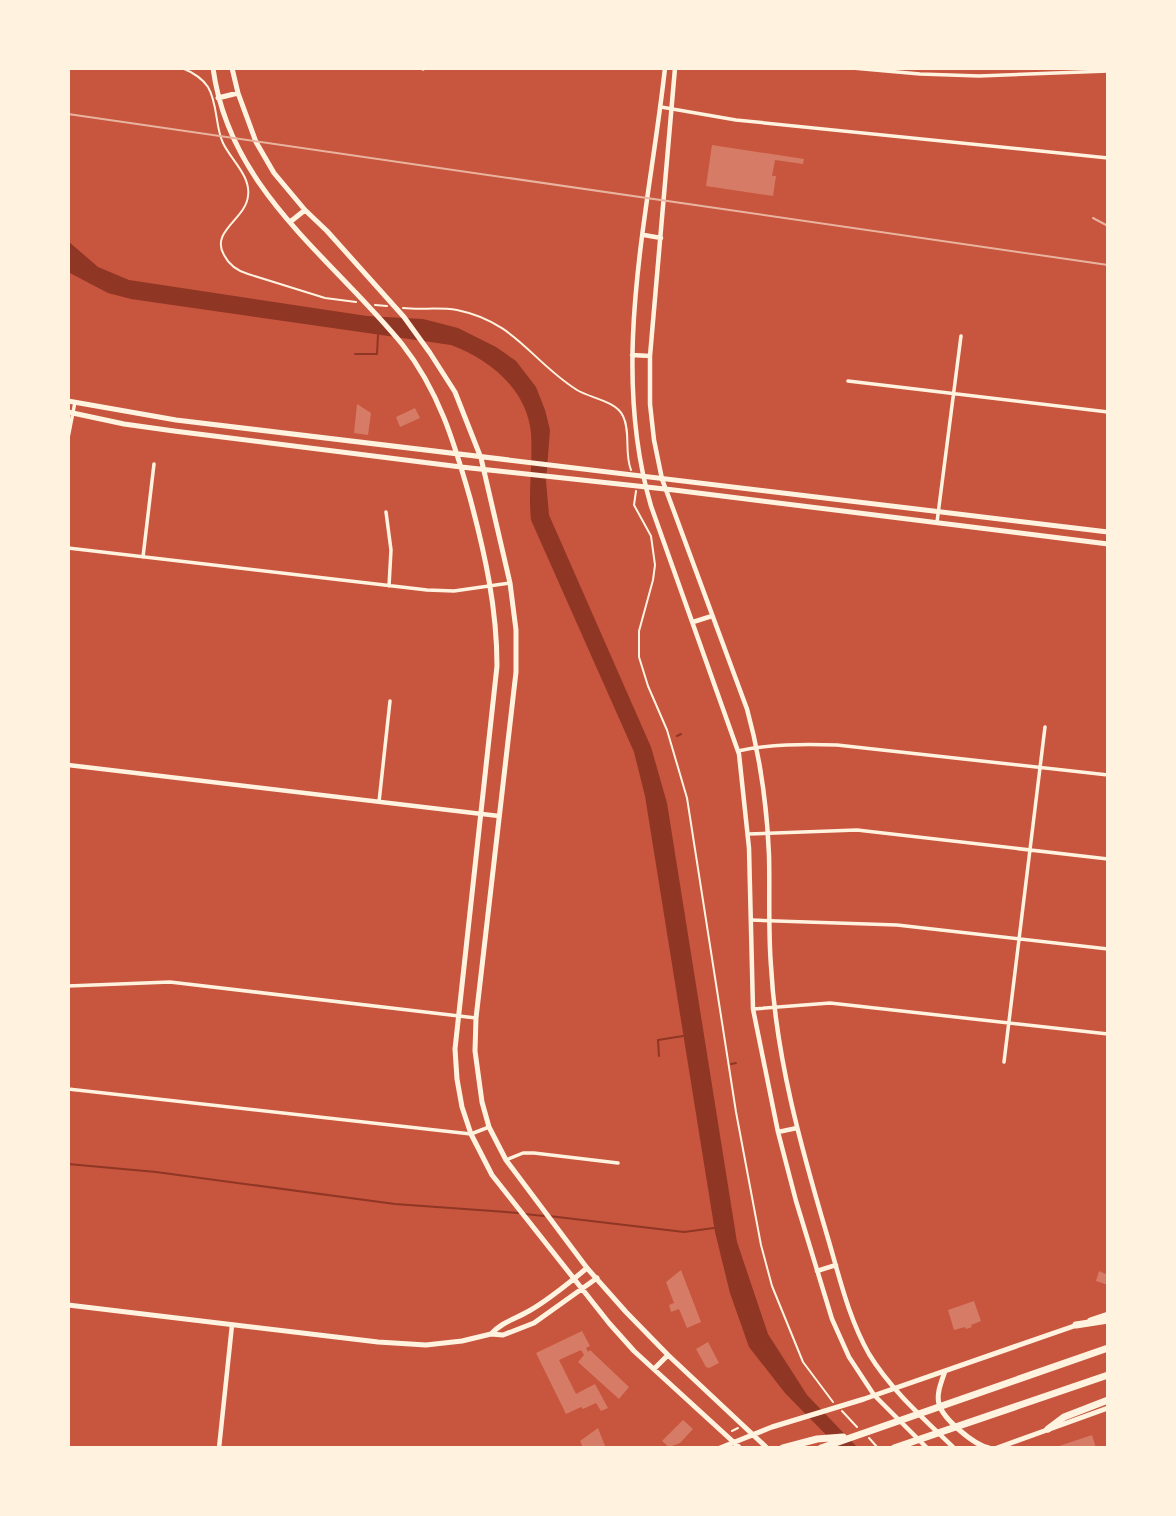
<svg xmlns="http://www.w3.org/2000/svg" width="1176" height="1516" font-family="'Exo 2',sans-serif">
<rect width="100%" height="100%" fill="#c8553d"/>
<path fill="#8f3625" d="M68,241L98,267L129,280L367,316L423,319L458,328L496,347L516,361L536,387L545,410L550,430L546,481L549,515L651,747L667,803L737,1242L768,1334L807,1395L858,1448H839L785,1393L749,1347L730,1293L715,1232L645,796L634,752L531,520C528,491 533,462 531,433C527,389 489,359 451,345L131,299L108,293L68,272Z"/>
<g fill="none" stroke-linecap="round" stroke-linejoin="round">
<path stroke="#8f3625" stroke-width="2" d="M355,354H377L378,335
M677,736L681,734
M659,1056L658,1040L683,1036
M731,1064L736,1063
M68,1164L156,1172L395,1204L519,1213
M525,1214L544,1216
M549,1216L684,1232L714,1228"/>
</g>
<path fill="#d67c66" d="M712,145L804,159L803,164L775,160L772,176H776L773,196L706,186Z
M357,404L371,413L368,435L354,433Z
M415,408L420,418L400,427L396,417Z
M681,1270L701,1322L687,1328L679,1309L671,1312L669,1305L674,1303L666,1282Z
M1099,1271L1108,1275V1285L1096,1281Z
M974,1301L981,1321L971,1325L972,1327L966,1329L965,1327L954,1330L948,1310Z
M582,1331L590,1346L586,1348L588,1352L590,1350L629,1387L619,1399L578,1362L584,1355L581,1350L559,1360L576,1394L595,1384L608,1408L601,1411L596,1403L583,1409L581,1407L566,1414L536,1353Z
M708,1342L719,1363L709,1368L706,1367L696,1349Z
M683,1420L693,1429L680,1443L669,1447L662,1441Z
M598,1428L605,1446L583,1448L580,1441Z
M1092,1435L1096,1448H1056V1447Z"/>
<g fill="none" stroke-linecap="round" stroke-linejoin="round">
<path stroke="#fff3e0" stroke-width="2" d="M182,68C192,72 202,78 208,87C218,104 215,126 223,143C231,160 251,176 248,196C246,219 210,231 224,255C229,265 238,271 248,274L325,298L356,302
M375,305L387,306
M403,308C421,310 439,307 457,310C516,322 531,361 577,390C590,398 616,401 623,416C631,432 624,453 631,470
M636,491L634,505L651,536L655,565L653,580L639,631V657L648,686L667,730L687,798L736,1112L761,1245L772,1286L803,1362L833,1402
M842,1411L857,1427
M732,1431L738,1428
M869,1438L878,1448"/>
<path stroke="#fff3e0" stroke-width="3.5" d="M852,68L920,74L979,76L1108,71
M423,69V68
M661,107L736,120L1108,158
M848,381L1108,412
M68,438L75,402
M386,512L391,550L389,586
M937,522L961,336
M68,548L427,590L454,591L510,583
M143,557L154,464
M738,751C770,744 803,744 837,745L1108,775
M379,802L390,701
M748,834L857,830L1108,859
M751,920L897,925L1108,949
M68,986L170,982L476,1018
M753,1009L830,1003L1108,1034
M1004,1062L1045,727
M68,1089L471,1134L489,1127
M506,1160L523,1153H534L618,1163"/>
<path stroke="#fff3e0" stroke-width="4.5" d="M665,68C649,213 609,363 651,506L739,754L749,848L753,1009L778,1132L796,1201L832,1319L849,1357L874,1395L927,1448
M675,68L650,356V404L654,440L662,479L747,709C760,756 767,806 769,855C770,892 768,929 771,966C776,1058 801,1147 827,1235C839,1275 848,1317 869,1354C891,1390 923,1418 954,1448
M644,235L661,238
M632,355L650,356
M693,622L712,616
M68,765L499,816
M778,1132L797,1128
M817,1271L836,1265
M219,1448L232,1325"/>
<path stroke="#fff3e0" stroke-width="5" d="M213,68C229,189 330,256 402,344C439,391 454,442 470,498C485,554 497,608 497,666L455,1049L457,1079L462,1107L471,1134L492,1175L609,1323L634,1351L740,1448
M232,68L238,93L256,142L274,173L305,210L327,231L404,317L430,353L455,392L481,458L510,583L516,630V672L476,1018L475,1051L482,1102L489,1127L506,1160L587,1268L626,1312L668,1355L767,1448
M218,98L238,93
M290,222L305,210
M68,401L176,420L1108,532
M68,412L124,424L174,431L461,467L674,490L1108,544
M68,1305L378,1342L426,1345L462,1341L491,1334L503,1335L534,1323L597,1278
M1090,1320L1108,1314
M491,1334C502,1322 515,1319 529,1311C550,1299 569,1283 587,1268
M654,1369L668,1355
M945,1371C942,1381 936,1393 939,1404C943,1419 974,1445 989,1448
M720,1448L772,1427L864,1399L1077,1325
M997,1448L1108,1408"/>
<path stroke="#fff3e0" stroke-width="7" d="M1076,1325L1108,1320
M1048,1429L1064,1417L1108,1400
M783,1448L817,1439L843,1437
M821,1448L1108,1348
M894,1448L1108,1375"/>
<path stroke="#e9b49f" stroke-width="2" d="M68,114L1108,265
M1093,218L1108,226"/>
</g>
<rect width="1176" height="1516" fill="none" stroke="#fff3e0" stroke-width="140"/>
</svg>
